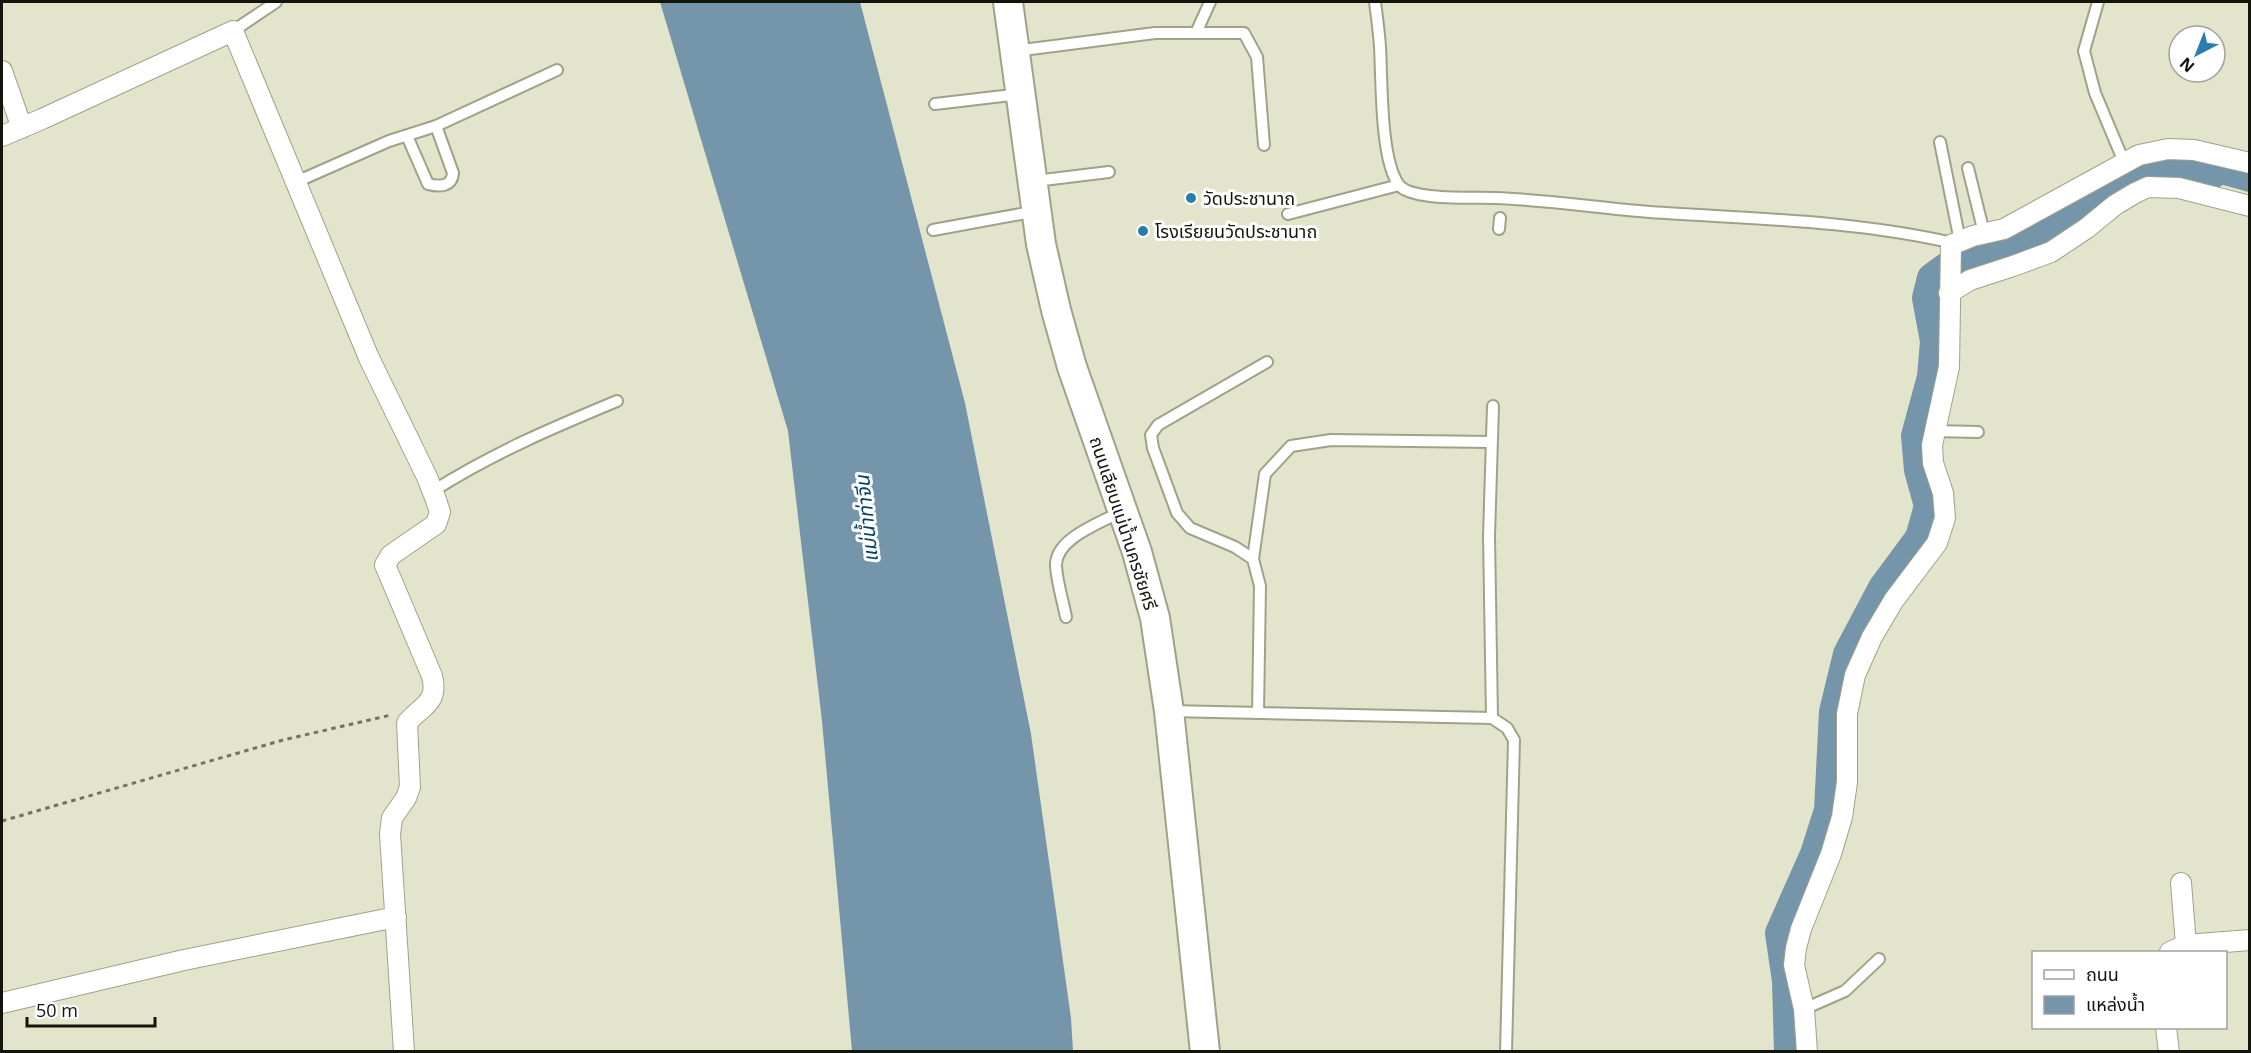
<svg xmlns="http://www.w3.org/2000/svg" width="2251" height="1053" font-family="'Open Sans','Noto Sans Thai',sans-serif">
<rect width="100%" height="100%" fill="#e2e5cb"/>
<path fill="#7595ab" d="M660,2H860L965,403L1031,734L1071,1018L1073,1051H852L822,721L788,431Z"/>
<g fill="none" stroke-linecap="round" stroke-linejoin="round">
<path stroke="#7595ab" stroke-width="18" d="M2214,173L2250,183"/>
<path stroke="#7595ab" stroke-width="30" d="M1789,1052L1787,981L1780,933L1815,854L1829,810L1834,712L1848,654L1883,588L1920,538L1929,506L1919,470L1916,436L1932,377L1935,341L1927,298L1932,278L1947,267L2031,239L2065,223L2113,189L2145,173L2179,169L2214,173"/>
<g stroke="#9fa289" stroke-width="14">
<path id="service" d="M1375,2C1377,17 1379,32 1380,47C1382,80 1380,160 1399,185C1411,201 1476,197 1496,198C1548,200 1599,208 1650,212C1752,219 1853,220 1953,243
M2098,2L2084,51L2095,93L2124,162
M233,31L276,2
M1196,33L1210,2
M1015,51L1155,33H1244L1257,57L1264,145
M935,104L1020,94
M407,136L428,184C439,187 452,187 453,173L436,126
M1940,142L1960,241
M1968,168L1984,233
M1035,181L1109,172
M296,182L389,141L436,126L557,70
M1288,214L1399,185
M1499,229L1500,218
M933,230L1037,211
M1934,431L1978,432
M433,491C493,453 552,428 617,401
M1253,559L1265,474L1291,446L1331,440L1492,442
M1066,617C1063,601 1057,583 1056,566C1055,538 1101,523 1122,511
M1169,711L1492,718L1507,728L1514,740L1506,1052
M1258,713L1260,586L1253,559L1235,547L1190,528L1177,513L1153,448L1151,435L1158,425L1267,362
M1492,718L1489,536L1493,406
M1804,1009L1845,991L1879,959"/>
</g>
<g stroke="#9fa289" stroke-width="22">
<path id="minor" d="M2,71L22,128
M2,136L42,119L233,31L369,358L427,477L436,500L440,512L436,524L391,555L385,565L432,676C439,703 422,705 407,723L410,787L406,798L392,818L390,834L404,1052
M1949,293L1970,280L2013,266L2051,252L2087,228L2115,205L2135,193L2148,187L2179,188L2250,206
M2181,883L2186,945
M2170,952L2186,945L2250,940
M2,1003L184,960L396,917
M2166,1028L2169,1052
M1807,1052L1804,1009L1794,965L1796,948L1801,929L1831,854L1842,817L1847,782V714L1855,675L1872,637L1894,600L1937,543L1945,518L1943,493L1933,463L1932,445L1949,367L1951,245L1973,236L2004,229L2139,155L2168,149L2194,150L2250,163"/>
</g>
<g stroke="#9fa289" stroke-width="32">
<path id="secondary" d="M1008,2L1041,244L1056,310L1072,367L1137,552L1155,618L1169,711L1205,1052"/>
</g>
<path stroke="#727463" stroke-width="3" stroke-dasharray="4.5 4.5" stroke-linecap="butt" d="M2,821L283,740L391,715"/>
<use href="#service" stroke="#fff" stroke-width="10"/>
<use href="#minor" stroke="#fff" stroke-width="20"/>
<use href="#secondary" stroke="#fff" stroke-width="28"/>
</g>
<g fill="#2a7cad" stroke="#fff" stroke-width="2">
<circle cx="1191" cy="198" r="6"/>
<circle cx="1143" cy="231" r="6"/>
</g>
<g text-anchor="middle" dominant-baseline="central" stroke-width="6" stroke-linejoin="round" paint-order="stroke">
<g font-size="18" fill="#13140b" stroke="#fff" text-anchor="start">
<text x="1203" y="198">วัดประชานาถ</text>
<text x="1155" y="231">โรงเรียยนวัดประชานาถ</text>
</g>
<g font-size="18" fill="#13140b" stroke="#fff">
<text transform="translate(1124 523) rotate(72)">ถนนเลียบแม่น้ำนครชัยศรี</text>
</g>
<g font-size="20" font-style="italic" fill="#054261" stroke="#fff">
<text transform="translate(866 519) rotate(-96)">แม่น้ำท่าจีน</text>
</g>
</g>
<rect width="2251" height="1053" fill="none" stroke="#13140b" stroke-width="6"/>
<rect x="2032" y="951" width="195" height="78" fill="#ffffff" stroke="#a1a19d" stroke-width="1.5"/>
<rect x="2044" y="970" width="30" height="9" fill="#ffffff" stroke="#a1a19d" stroke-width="1.5"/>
<text x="2086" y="981" font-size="18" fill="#13140b">ถนน</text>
<rect x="2044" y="996" width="30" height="18" fill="#7595ab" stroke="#a1a19d" stroke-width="1.5"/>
<text x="2086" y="1011" font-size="18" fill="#13140b">แหล่งน้ำ</text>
<g transform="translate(2197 54) rotate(222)"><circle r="28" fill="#ffffff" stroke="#a1a19d" stroke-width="1.5"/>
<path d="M0-4.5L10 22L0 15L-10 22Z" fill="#2a7cad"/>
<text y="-9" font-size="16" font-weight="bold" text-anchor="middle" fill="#13140b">N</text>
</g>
<path d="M27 1017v9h128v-9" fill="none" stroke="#13140b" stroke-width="3"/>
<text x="36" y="1017" font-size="18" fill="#13140b" stroke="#ffffff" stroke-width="4.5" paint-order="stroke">50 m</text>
</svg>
